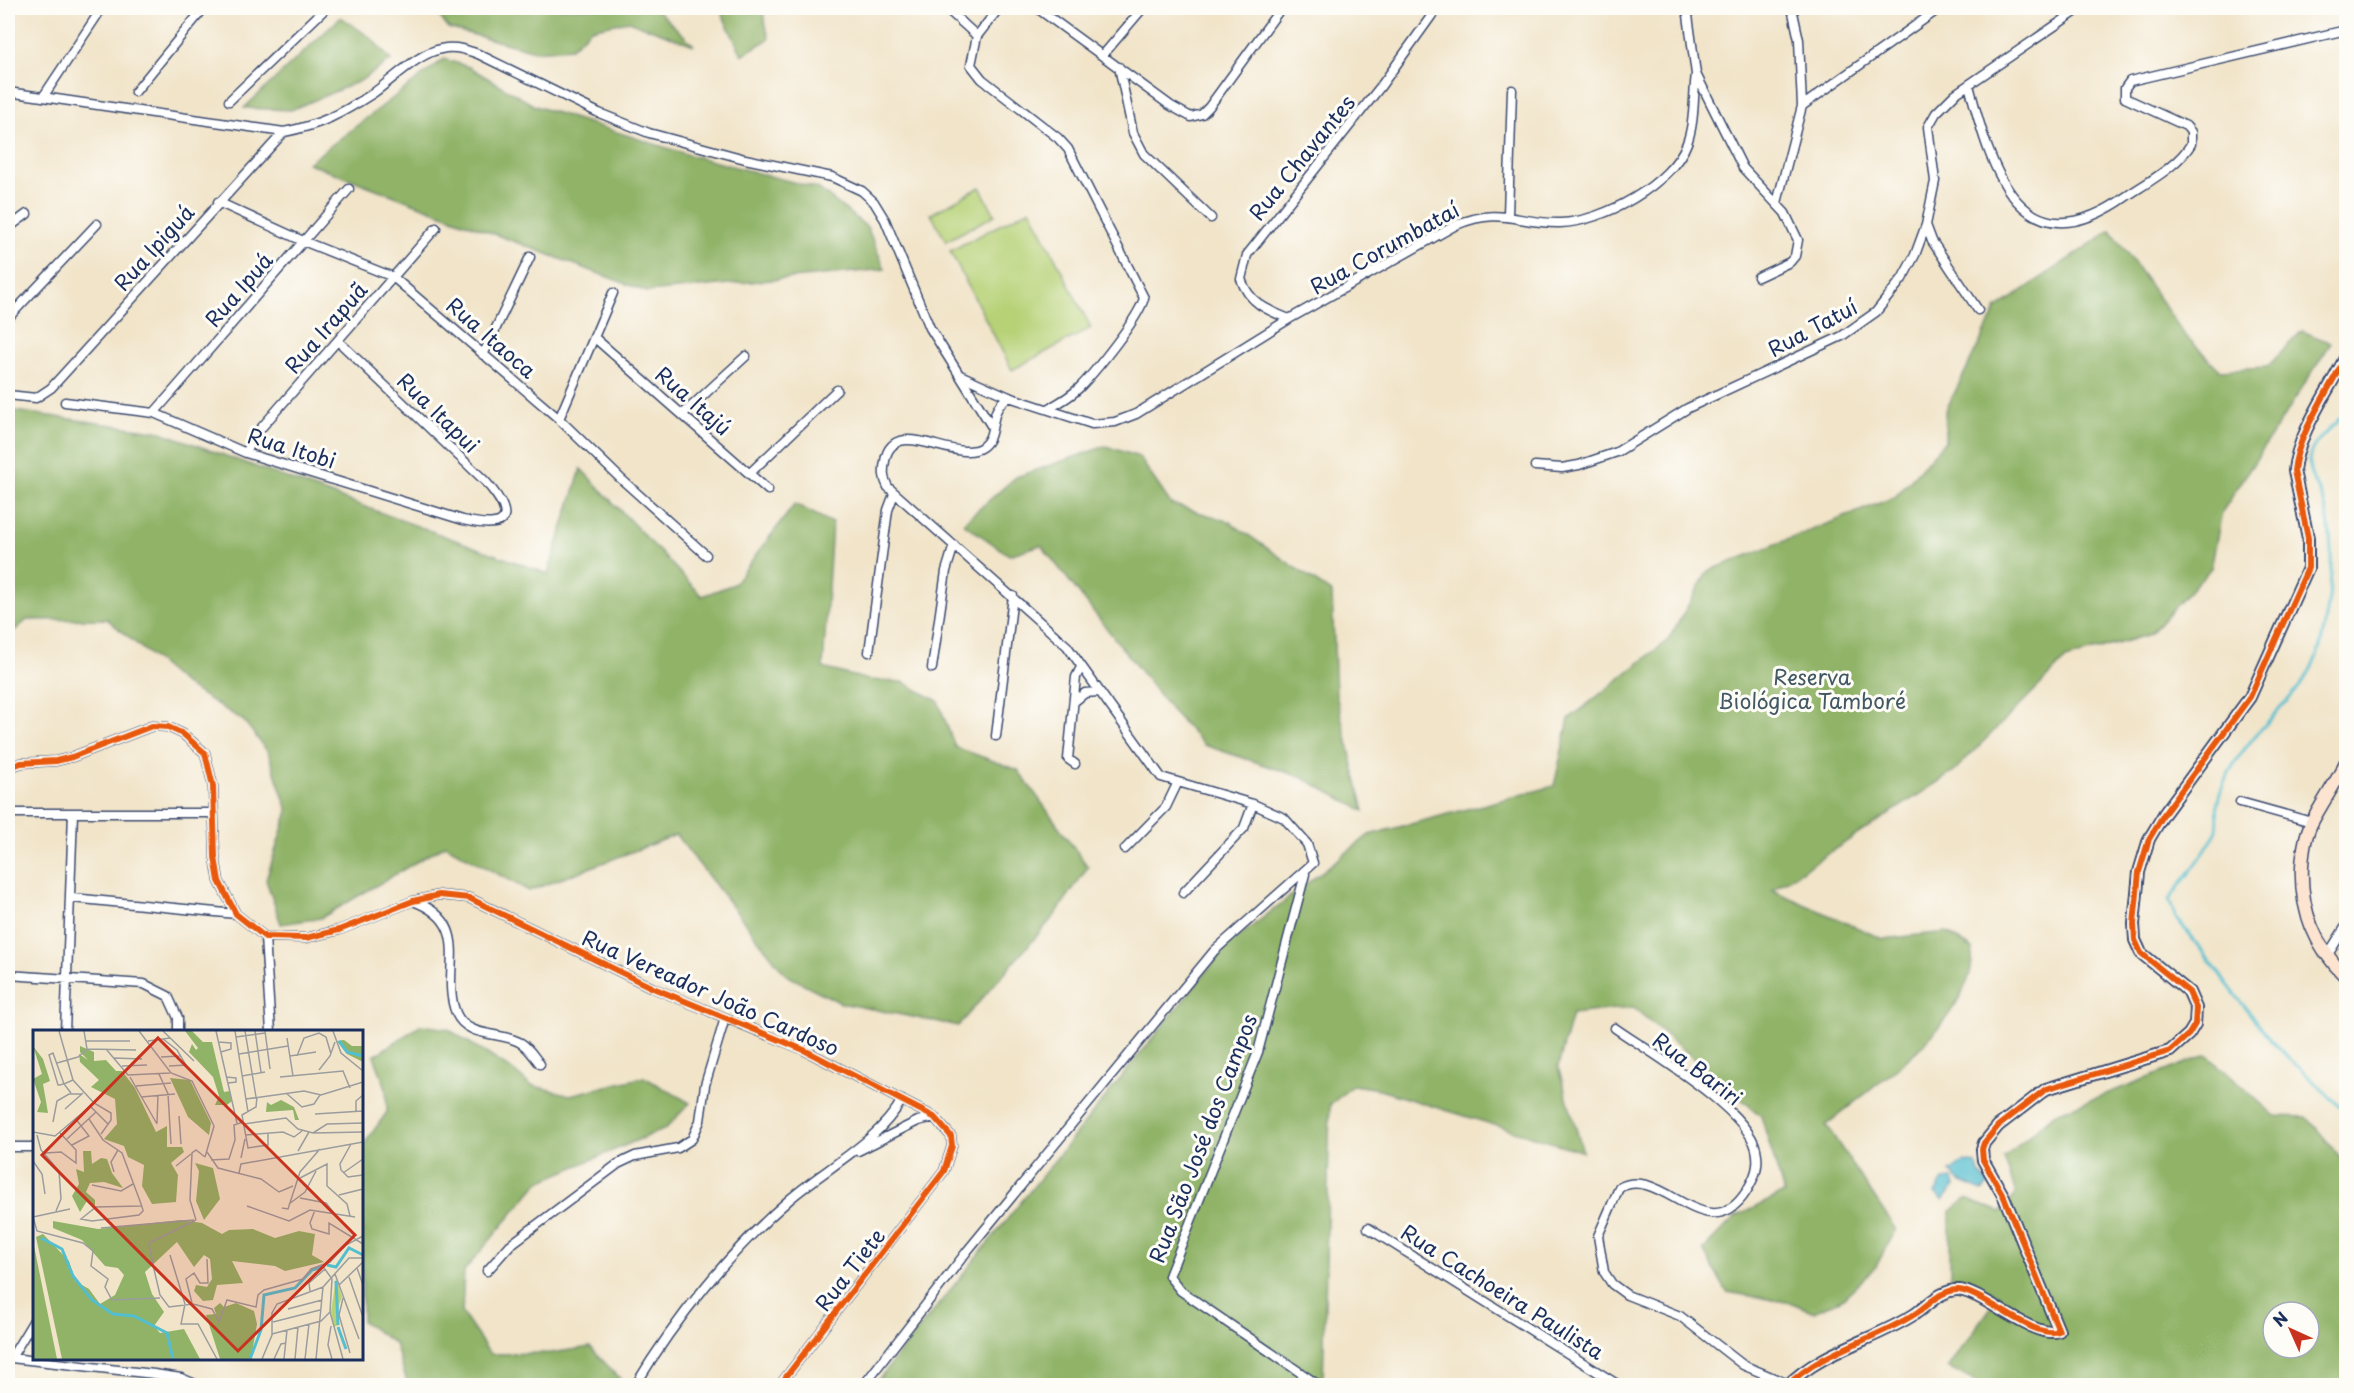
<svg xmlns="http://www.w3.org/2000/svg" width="2354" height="1393" font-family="'Playpen Sans',sans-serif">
<rect width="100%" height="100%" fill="#fdfcf7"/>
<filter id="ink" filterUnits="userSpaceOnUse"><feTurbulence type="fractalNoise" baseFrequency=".0167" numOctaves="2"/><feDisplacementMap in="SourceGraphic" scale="12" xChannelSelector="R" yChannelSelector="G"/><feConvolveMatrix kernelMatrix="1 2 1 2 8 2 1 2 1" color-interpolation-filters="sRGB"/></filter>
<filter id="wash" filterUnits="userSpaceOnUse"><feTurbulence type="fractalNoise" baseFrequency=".008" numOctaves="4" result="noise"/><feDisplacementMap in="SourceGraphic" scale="24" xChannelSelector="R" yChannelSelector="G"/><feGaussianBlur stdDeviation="1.35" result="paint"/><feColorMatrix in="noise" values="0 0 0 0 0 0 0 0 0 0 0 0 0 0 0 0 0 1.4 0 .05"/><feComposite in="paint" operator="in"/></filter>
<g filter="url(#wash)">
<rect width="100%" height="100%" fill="#f1e4c9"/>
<path fill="#b6d176" stroke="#68806a" stroke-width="1.5" d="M980,187L995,215L946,241L931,214Z
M1030,209L1091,328L1012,370L950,251Z"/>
<path fill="#90b367" stroke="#567162" stroke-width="1.5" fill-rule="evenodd" d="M439,8H655L694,45L628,21L591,29L571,48L535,51L448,28L435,10Z
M719,8H762L769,39L742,55Z
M341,17L371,38L391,60L360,81L291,110L244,108Z
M444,59L469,67L535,106L686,154L819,189L867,227L885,269L647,292L308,163Z
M2111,230L2184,334L2220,370L2267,367L2302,331L2331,343L2222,512L2211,568L2150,634L2066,659L1952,773L1772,890L1883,939L1946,932L1973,949C1972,958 1972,968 1969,977C1946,1041 1876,1083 1826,1125L1896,1230L1875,1268L1842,1299L1814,1312L1792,1303L1727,1292L1703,1250L1735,1217L1784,1193L1761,1116L1633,1007L1572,1014L1558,1067L1583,1152L1373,1088L1353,1085L1330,1105L1323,1385L873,1386L1227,946L1369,835L1554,786L1569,719L1668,640L1708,571L1895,497L1945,441V412L1997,308Z
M8,410L161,432L548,574L581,469L702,596L734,584L795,504L832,523L823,668L868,680L903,682L938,701L955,747L1018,770L1088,867L1055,915L958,1026L841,1003L786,975L676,835L529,891L445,845L321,918L281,924L266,880L288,811L268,752L244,721L184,684L107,619L27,620L8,636Z
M1106,446L1139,457L1171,504L1228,521L1332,593L1336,695L1364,811L1301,777L1204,745L1171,710L1041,545L1009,555L963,523L1016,477Z
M421,1025L448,1029L514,1071L530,1085L570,1095L644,1077L690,1103L666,1128L539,1182L464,1271L462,1313L490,1354L551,1353L590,1347L625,1384L408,1385L395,1344L362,1321V1147L387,1112L386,1088L374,1056Z
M2207,1055L2275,1116L2307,1117L2346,1164V1385L1983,1386L1948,1367L2000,1295L1950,1276V1212L1966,1199L2000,1212L2016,1194L2004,1158L2054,1114ZM2273,1312H2309V1348H2273Z"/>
<path fill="#53becf" stroke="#377696" stroke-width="1.5" d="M1964,1162L1975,1164L1988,1185L1982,1191L1960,1181L1950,1172Z
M1953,1179L1955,1186L1943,1200L1935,1193L1943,1180Z"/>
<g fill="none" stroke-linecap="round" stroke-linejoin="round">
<path stroke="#53becf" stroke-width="3" d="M2346,409C2338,428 2308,439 2309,464C2309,478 2322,492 2325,506C2336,550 2331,603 2320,647C2310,685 2275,711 2251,741C2236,759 2223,778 2218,801C2216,811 2220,823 2216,832C2205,856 2184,878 2169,900L2175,916L2271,1041L2346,1112"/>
</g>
</g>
<g filter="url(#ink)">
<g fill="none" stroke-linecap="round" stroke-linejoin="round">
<g stroke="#3b4a6e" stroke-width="11">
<path id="minor" d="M946,8L977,36
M999,8L977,36L971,65L982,79L1058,138L1068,149L1144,298C1139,318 1095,372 1079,388C1070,397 1059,403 1048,409
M1037,8L1171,106L1191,117L1202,114L1209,107L1281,8
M1687,8L1696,74L1743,168L1785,213L1798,240L1795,256L1790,262L1758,277
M8,10L9,8
M1103,55L1143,8
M1119,67L1133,133L1144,154L1211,218
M1969,85C1991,170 2021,271 2127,196C2148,182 2178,166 2191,144V132L2186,126L2125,98V88L2130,81L2346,30
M8,92L284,132C320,125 341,114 372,94C394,79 419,51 446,48C458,47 467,50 478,54L599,113L649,133L745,159L832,177L862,191L874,202L885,220L930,328L992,427
M135,92L204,8
M43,97L102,8
M229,101L326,8
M1802,106L1940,8
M218,202L303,241L393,277L559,419L620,478L706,555
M1777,203L1802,106L1799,40L1792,8
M1508,215L1512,90
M1926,225L1932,241L1978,310
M8,228L27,214
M8,318L97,224
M1289,319C1267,310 1249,303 1241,279L1247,255L1381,86L1437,8
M596,339L768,490
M483,355L530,257
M960,375L1009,397L1092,424L1115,422L1136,414L1289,319L1456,225C1502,206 1517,224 1560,223C1603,222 1672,184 1687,143C1695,122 1693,96 1696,74
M8,395L36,398L51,388L284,132
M1009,397C986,410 999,435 982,447C956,465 893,413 885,461C883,471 883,478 888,487L1067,646L1161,777L1253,804L1284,818L1307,844L1313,863
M65,402L154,413L246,453L463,520C511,531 516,516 485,481L338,341
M154,413L349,189
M683,414L746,356
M559,419L613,293
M246,453L255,435L436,228
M1535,466L1562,468L1579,465L1617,452L1688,408L1842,336L1876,312L1902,279L1915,255L1926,225L1935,181L1928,127L1936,113L1955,94L2081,8
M750,473L837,390
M869,652L888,510L894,494
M932,668L946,571L954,545
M1074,702L1085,693L1098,692
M996,736L1013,596
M1075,764L1068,759L1076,677L1081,667
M8,768L21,763L56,761L72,757L152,726L168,727L183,734L205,753L213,786L215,857L219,881L236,914L265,937L306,938L339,930L413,901L439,895L469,898L653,988L804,1050L934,1117L951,1136L952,1146L944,1171L779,1386
M2240,802L2312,822
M8,813H213
M1125,849L1166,807L1177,784
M1305,874L1258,1052L1169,1276L1181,1291L1320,1386
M1183,893L1244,828L1253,804
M72,898L236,914
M413,901C476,924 439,971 456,1013C467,1039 502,1031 521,1043C529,1048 534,1057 540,1064
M265,937L271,1032
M2327,956L2346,926
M8,975L144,984L168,996L178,1018V1032
M1615,1028C1649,1052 1746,1108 1756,1149C1760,1166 1755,1177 1746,1192C1707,1252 1661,1163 1619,1188L1598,1236L1604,1272L1612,1284L1627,1295L1680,1316L1743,1365L1788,1384
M65,1032L73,813
M8,1147H34
M858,1151L918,1121L934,1117
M1368,1228L1620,1386
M487,1271L510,1245L618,1164L635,1156L678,1148L692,1139L700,1121L705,1085L725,1018
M11,1358L154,1374L181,1378L200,1386
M11,1358L34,1320
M635,1386C676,1318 730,1251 790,1199C827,1167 877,1143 902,1100
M863,1386L968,1250L1214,951L1313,863"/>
</g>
<g stroke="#3b4a6e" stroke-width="14">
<path id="tertiary" d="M1787,1386C1821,1351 1875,1340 1915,1314C1928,1305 1942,1289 1959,1290C1985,1293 2034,1340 2059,1331L2004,1197L1983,1160L1982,1149L1984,1143L1998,1126L2046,1089L2170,1051L2189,1034L2195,1024L2196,1008L2189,992L2141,953L2135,940L2134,924L2139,872L2149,839L2164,814L2250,697L2308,568V538L2294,471C2297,434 2330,389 2346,356"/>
</g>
<g stroke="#3b4a6e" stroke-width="15">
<path id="secondary" d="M2346,762C2336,783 2323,801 2312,822C2305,835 2303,851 2302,866C2300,911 2315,946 2346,977"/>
</g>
<use href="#minor" stroke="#fff" stroke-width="8"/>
<use href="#tertiary" stroke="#fff" stroke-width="10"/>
<use href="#secondary" stroke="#fde4d1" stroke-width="12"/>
<g stroke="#fdfcf7" stroke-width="10">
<path id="cycleway" d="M8,768L21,763L56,761L72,757L152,726L168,727L183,734L205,753L213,786L215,857L219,881L236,914L265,937L306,938L339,930L413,901L439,895L469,898L653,988L804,1050L934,1117L951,1136L952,1146L944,1171L779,1386
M1787,1386C1821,1351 1875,1340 1915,1314C1928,1305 1942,1289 1959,1290C1985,1293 2034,1340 2059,1331L2004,1197L1983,1160L1982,1149L1984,1143L1998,1126L2046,1089L2170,1051L2189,1034L2195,1024L2196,1008L2189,992L2141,953L2135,940L2134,924L2139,872L2149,839L2164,814L2250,697L2308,568V538L2294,471C2297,434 2330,389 2346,356"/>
</g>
<use href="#cycleway" stroke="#e8590c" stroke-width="6"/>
</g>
</g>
<g text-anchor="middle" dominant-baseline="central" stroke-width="6" stroke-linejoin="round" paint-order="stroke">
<g font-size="21" fill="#1b2f5e" stroke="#fdfcf7">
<text transform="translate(1301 157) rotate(-51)">Rua Chavantes</text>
<text transform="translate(153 247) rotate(-48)">Rua Ipiguá</text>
<text transform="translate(1384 247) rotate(-29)">Rua Corumbataí</text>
<text transform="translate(238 289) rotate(-49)">Rua Ipuá</text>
<text transform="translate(325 327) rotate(-49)">Rua Irapuã</text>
<text transform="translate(1812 327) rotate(-28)">Rua Tatuí</text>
<text transform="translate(492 337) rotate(41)">Rua Itaoca</text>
<text transform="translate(694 400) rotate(41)">Rua Itajú</text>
<text transform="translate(439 412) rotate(44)">Rua Itapui</text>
<text transform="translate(292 447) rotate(17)">Rua Itobi</text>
<text transform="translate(711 992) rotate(24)">Rua Vereador João Cardoso</text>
<text transform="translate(1698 1068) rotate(37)">Rua Bariri</text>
<text transform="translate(1202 1138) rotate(-69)">Rua São José dos Campos</text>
<text transform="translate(849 1269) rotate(-52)">Rua Tiete</text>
<text transform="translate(1503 1291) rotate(32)">Rua Cachoeira Paulista</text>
</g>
<g font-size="21" fill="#425864" stroke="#fdfcf7">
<text x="1812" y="676">Reserva<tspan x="1812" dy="24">Biológica Tamboré</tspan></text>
</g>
</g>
<g transform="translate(33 1030)">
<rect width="330" height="330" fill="#f1e4c9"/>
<path d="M303,248L309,267L304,280L306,295L301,297L298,282Z" fill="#b6d176"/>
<path d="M152,1H159L170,12H179L191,62L197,61L199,71L194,75H182L186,66L180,47L156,22L159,14L163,20L165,18ZM311,10L319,16H330V32L314,24L304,11ZM0,16L10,29L17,51L10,54L15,83L4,82L8,72L0,49L9,44ZM47,16L61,22V31L73,30L83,41H89L102,58L123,102L134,96V117H149L151,122L138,133L145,145L143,172L119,174L109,156L111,135L95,127L91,116L71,109L84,94L82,69L58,57L66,50L47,32L46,24L55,30L47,22ZM137,48L157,50L178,93L176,105L155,87ZM248,70L261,77L266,90H262L260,80L233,82L234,72L238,75ZM50,121H58L59,134L68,128L74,129L79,143L90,158L71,152L57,153L53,162L62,170V176L54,171L47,182L39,166L46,154L43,139L51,142ZM162,133L180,138L187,169L171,190L163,171L166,141ZM148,190L169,193L189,204L196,200L220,199L242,208L266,201L282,204L279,225L291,232L252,241L242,236L199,231L210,253L184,255L180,270L170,271L161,261L163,255L174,257L179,249L177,229L171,225L161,237L144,212L112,242L119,264L131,282L121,296L127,303L151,299L167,329H29L3,207L10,204L36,231L42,251L56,259L67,274L82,265L91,245L85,238L72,236L49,210L20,198V191L65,199ZM0,211L24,329H0ZM187,273L191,277L203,273L221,281L224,294L218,329H187L173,285L183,284L181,278Z" fill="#90b367"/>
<path fill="none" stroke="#53becf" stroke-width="3" d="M306,11L314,22L330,26M8,208L29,219L40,246L59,270L80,284L101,286L134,303L140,329M294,235L303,237L316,218L330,225M303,251L305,295M305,297L313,319M217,329L228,300L231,265L262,258L279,240L289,237"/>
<path fill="none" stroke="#9b9c9e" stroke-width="1.5" d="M26,1L40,50L61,73L78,83V90L68,104M51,1L54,19L103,20M106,1L138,43L159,51L181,96L172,127M130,1L161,31M183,1L204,93M202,1L215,82M212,1L223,67M222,1L228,42M232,1L237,39M300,1L308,23L330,41M203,7L232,3M254,8L260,46M130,9L144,20L153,35L136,36M53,11H97M115,11L137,8M185,12L198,13V19L188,22M73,19L95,45L137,43M206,24L255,16M257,26L283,22M264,26L271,8L286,3L293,7L298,24M128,27L147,26M81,28L109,29M24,33L45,27L54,19M89,36L114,35M286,40L297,26L302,12M126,44L135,64L138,114M209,46L232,42M97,47L124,94M193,47L203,48V52L195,53M247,47L310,41L317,58M103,56L138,53M38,63L31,54L20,23L16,25L25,55H27L30,54H31L40,50M253,63L269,77L281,74L287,65M108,67L142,64M224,67L223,77L209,85L215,118L235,115V103M213,69L271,61L288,65L330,52M57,76L75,94M32,79L50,63M323,81V71L330,65M282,84L330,81M146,86L148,114M56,89L70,110L89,123L107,171L110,180V181L106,185L59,191L48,189L63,177L108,176M20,92L24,71L36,64H49M124,93L125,65M211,94L253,88L265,99L280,103L330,102M0,102L22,106L61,73M280,103L294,94L330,93M4,105L8,120L26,141L28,169L23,181M212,105L250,102L261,107L269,101M34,109L63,82M318,114L307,134L308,140L315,147L330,145M39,115L56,106L42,88M265,121L276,102M174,122L185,138L228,149L246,162L260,156M12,123L28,122L43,133V120L27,103M208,128L212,109M178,130L196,129L202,110L201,95L210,92M0,131L9,144L12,164M143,136L158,124M81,142L78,132L85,120M206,143L208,134L330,112M310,143L330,129M267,148L294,134V156L314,174L317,186M59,155L88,161L100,154M306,165L330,159M267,168L293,173L301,183M256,174L272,162L283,141M214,176L256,191L277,180L322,187M249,178L255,179L267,142L287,119M282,180L277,193L279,199L296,204V193L330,214M0,187L4,201L50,213L60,221L58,236L75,249L72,257L79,270L127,268M0,187L37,179M163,190L116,213L120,235L127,265L136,277L160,274L179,279L186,292L194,270L223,277L225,265L231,260L270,249L278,239L297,232L313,215L330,206M163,190L157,170L159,123L163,120L172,127M68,198L161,190M137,225L152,274M289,235L299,249L297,282L310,329M324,238L330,255M302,244L326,309M316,247L330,287M306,255L330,232M277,261L276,253L292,239M310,268L306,285L317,323M159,273L153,249L161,243L167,253H175L174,229M152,274L148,294H165L184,329M255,279L289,270M240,292L287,280M298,296L295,315L299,329M239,304L288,291L297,282M229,329L239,305V283L244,274L290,257L316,228H330M241,329L248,314L253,313M251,329L254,300M262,329L265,297M272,329L276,294M283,329L290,257"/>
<path fill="#c8321e" fill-opacity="0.15" stroke="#c8321e" stroke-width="3" d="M125,8L322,205L205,321L9,125Z"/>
<rect width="330" height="330" fill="none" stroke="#1b2f5e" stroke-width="3"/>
</g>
<rect width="2354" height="1393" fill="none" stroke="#fdfcf7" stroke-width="30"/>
<g transform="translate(2291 1330) rotate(315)"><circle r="28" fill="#fdfcf7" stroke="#a3aaba" stroke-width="1.5"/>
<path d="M0-4.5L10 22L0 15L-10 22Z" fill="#c8321e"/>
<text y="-9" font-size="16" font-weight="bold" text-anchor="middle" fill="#1b2f5e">N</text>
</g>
</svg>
